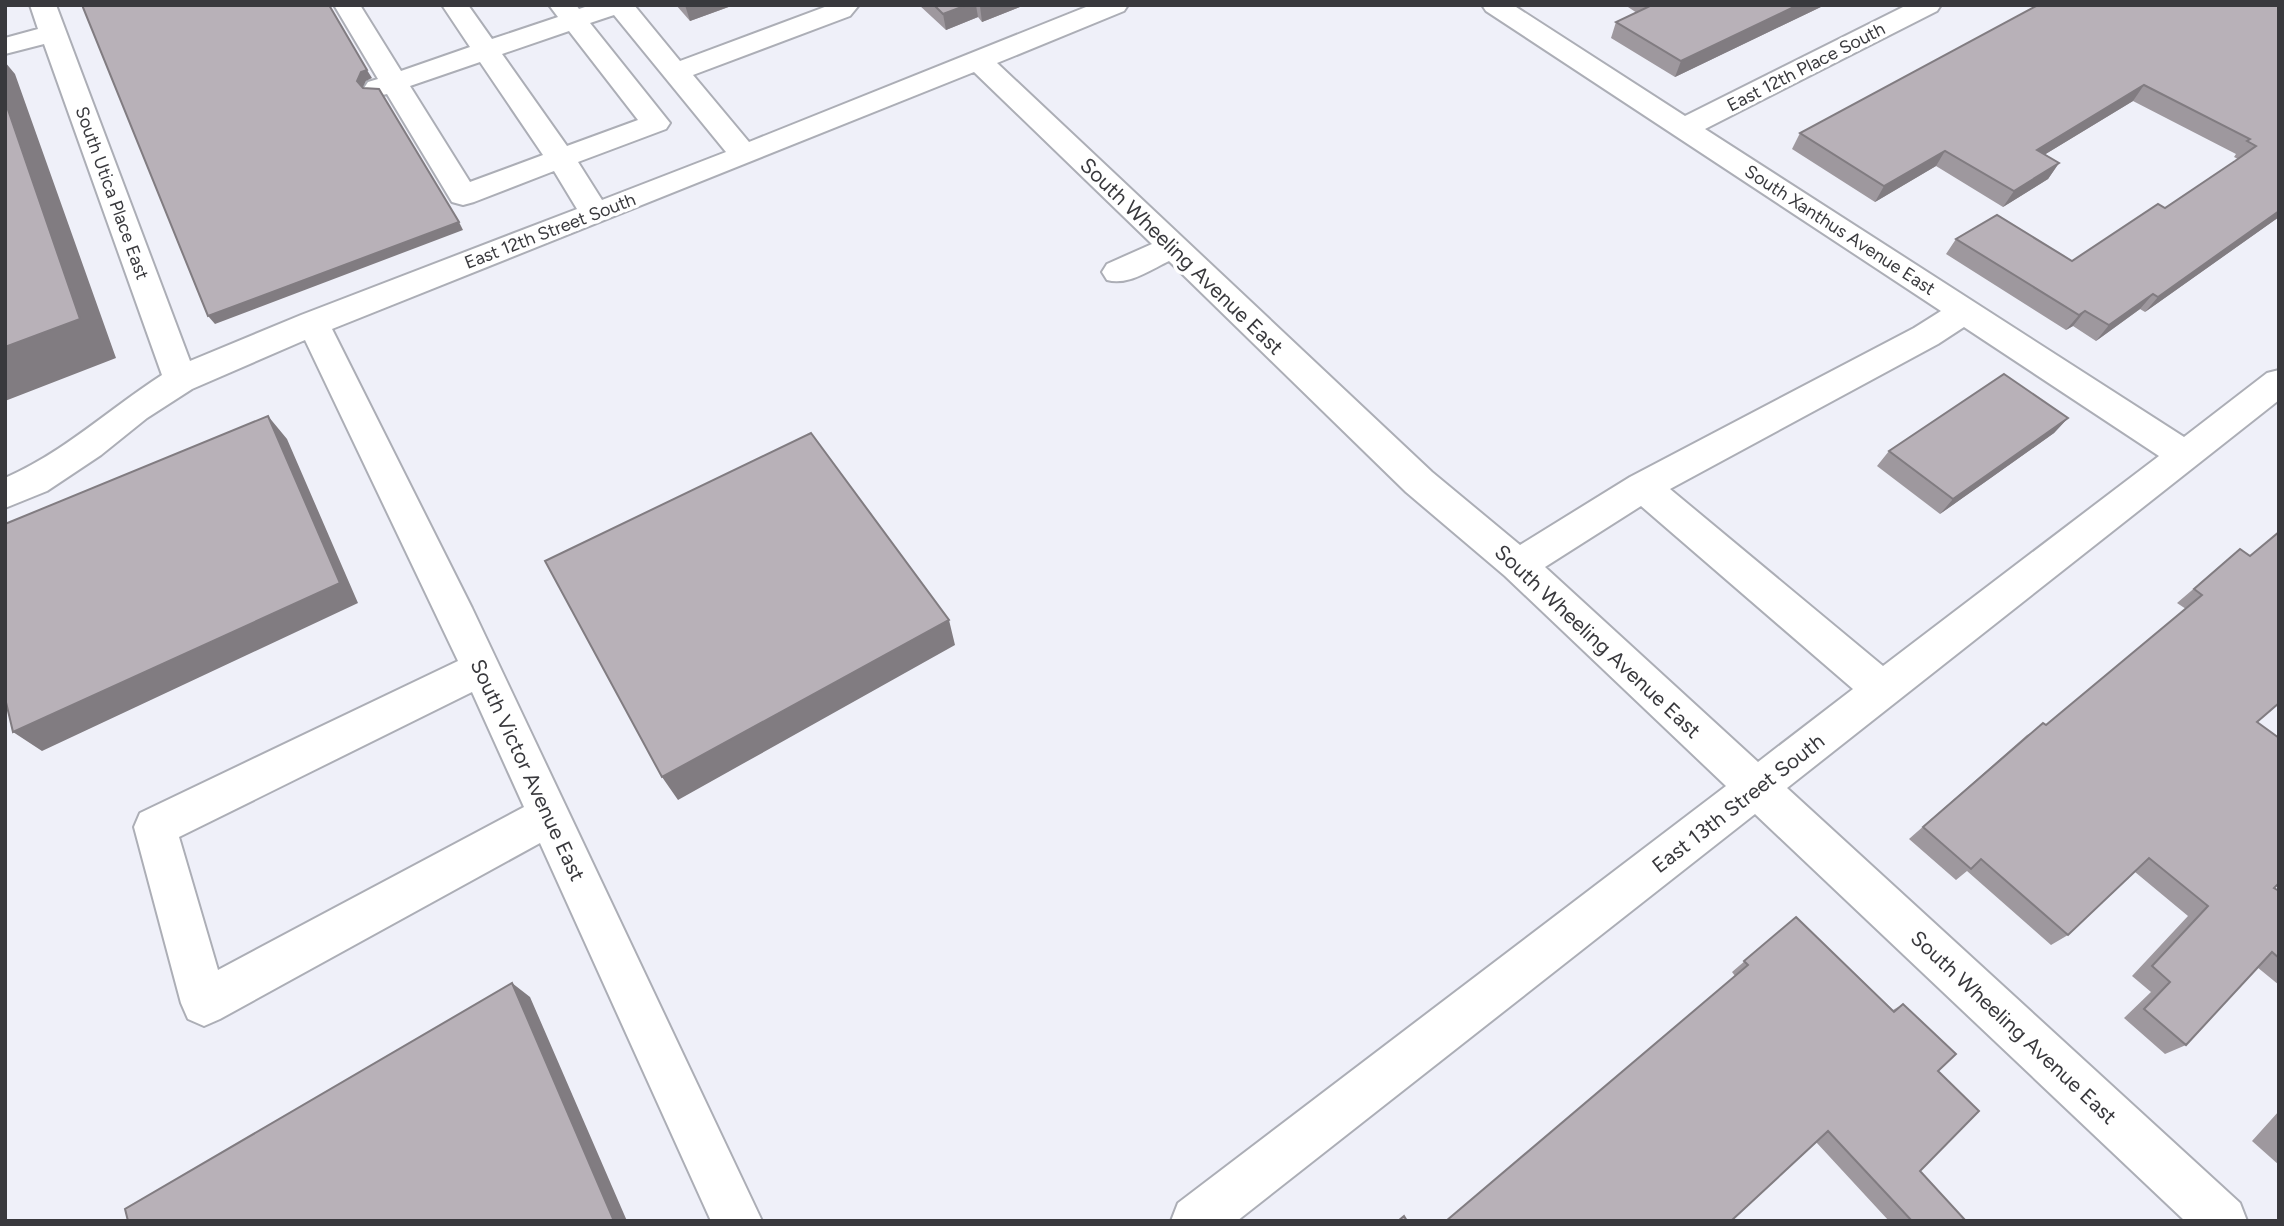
<svg xmlns="http://www.w3.org/2000/svg" width="2284" height="1226" font-family="Figtree,sans-serif">
<rect width="100%" height="100%" fill="#eff0f9"/>
<g fill="none" stroke-linecap="round" stroke-linejoin="round">
<g stroke="#acaeb6" stroke-width="4">
<path id="minor" d="M30,5H56L190,361L301,315L577,209L554,171L474,202L463,205L452,202L387,94L378,96L368,94L364,88L368,82L378,79L334,5H360L401,71L470,47L442,5H468L492,39L558,17L549,5H576L579,9L591,5H634L680,61L830,5H859L850,16L693,75L749,142L1091,5H1128L1124,11L997,63L1432,472L1520,545L1630,477L1914,328L1941,311L1486,11L1482,5H1513L1685,116L1907,5H1941L1937,11L1705,129L2184,437L2267,373L2279,370V400L1787,788L2240,1203L2247,1221H2185L1755,814L1237,1221H1171L1178,1203L1726,786L1505,576L1406,492L1169,261C1150,270 1128,286 1107,280L1102,272L1107,264L1152,244L974,72L332,329L472,608L762,1221H711L540,843L220,1019L204,1026L188,1019L181,1003L134,827L140,813L458,661L305,340L192,389L147,418L101,455L47,491L5,508V478C63,453 109,409 162,375L44,44L5,54V38L38,29ZM614,15L726,152L602,200L578,162L666,129L670,123L590,23ZM569,31L638,120L567,146L502,54ZM480,62L543,155L470,182L410,86ZM1964,327L2159,456L1883,666L1670,489L1938,344ZM1641,506L1853,689L1758,762L1545,567ZM472,692L524,807L218,970L179,837Z"/>
</g>
<use href="#minor" fill="#fff" fill-rule="evenodd"/>
</g>
<path fill="#9e989e" d="M676,5H734L690,21Z
M919,5H1025L982,22L978,17L946,30Z
M1625,5H1825L1675,77L1611,38L1616,22L1637,13Z
M2279,5V217L2145,312L2140,309L2096,341L2073,326L2066,330L1946,254L1956,239L2072,261L2165,208L2238,159L2234,157L2236,154L2133,101L2044,155L2059,163L2048,179L2003,207L1936,166L1875,202L1792,149L1800,133Z
M2068,418L2054,433L1940,514L1877,466L1889,451Z
M2240,549L2274,888L2279,891V985L2257,967L2186,1045L2165,1054L2124,1018L2151,992L2132,976L2188,916L2135,872L2068,935L2051,945L1967,871L1956,880L1909,839L2027,735L2046,725L2186,609L2177,603Z
M1796,917L1893,1010L1903,1004L1938,1071L1920,1171L1966,1221H1889L1816,1142L1735,976L1732,972Z
M2279,1111V1165L2252,1141Z"/>
<path fill="#817c81" d="M685,5H734L690,21Z
M967,5H976L978,17L946,30L943,14Z
M983,5H1025L982,22L980,6Z
M1798,5H1825L1675,77L1681,61Z
M5,62L15,74L116,358L5,401Z
M367,70L372,78L366,81L362,89L357,81L361,72Z
M2144,85L2133,101L2026,166L2037,150Z
M1945,151L1936,166L1875,202L1884,186Z
M2059,163L2048,179L2003,207L2014,191Z
M2279,211V217L2145,312L2158,297Z
M459,222L463,230L215,324L208,316Z
M2153,294L2140,309L2096,341L2109,325Z
M2085,311L2073,326L2066,330L2079,315Z
M268,416L287,439L358,603L42,751L13,732Z
M2068,418L2054,433L1940,514L1953,499Z
M949,620L955,645L678,800L662,777Z
M512,983L530,997L627,1221H614Z"/>
<path fill="#b8b1b8" stroke="#817c81" stroke-width="2" d="M82,5H329L367,70L361,72L357,81L363,88L379,89L459,222L208,316Z
M934,5H967L943,14Z
M1652,5H1798L1681,61L1616,22Z
M2038,5H2279V211L2158,297L2153,294L2109,325L2085,311L2079,315L1956,239L1997,215L2072,261L2158,204L2165,208L2235,161L2256,146L2247,141L2250,139L2144,85L2037,150L2059,163L2014,191L1945,151L1884,186L1800,133Z
M5,101L80,319L5,347Z
M2004,374L2068,418L1953,499L1889,451Z
M268,416L340,583L13,732L5,698V524Z
M811,433L949,620L662,777L545,561Z
M2279,532V703L2257,722L2279,738V883L2274,888L2279,891V958L2272,952L2186,1045L2144,1009L2170,982L2152,966L2208,906L2149,858L2068,935L1981,859L1971,869L1923,827L2043,723L2046,725L2202,595L2194,589L2240,549L2250,556Z
M1796,917L1894,1012L1903,1004L1956,1054L1938,1071L1979,1111L1920,1171L1966,1221H1912L1828,1131L1731,1221H1446L1748,965L1744,961Z
M512,983L614,1221H128L125,1209Z
M1404,1216L1407,1221H1398Z"/>
<g text-anchor="middle" dominant-baseline="central" stroke-width="7" stroke-linejoin="round" paint-order="stroke">
<g font-size="18" fill="#39393d" stroke="#fff">
<text transform="translate(1806 67) rotate(-27)">East 12th Place South</text>
<text transform="translate(112 193) rotate(70)">South Utica Place East</text>
<text transform="translate(1840 230) rotate(33)">South Xanthus Avenue East</text>
<text transform="translate(550 231) rotate(-21)">East 12th Street South</text>
</g>
<g font-size="21" fill="#39393d" stroke="#fff">
<text transform="translate(1182 256) rotate(44)">South Wheeling Avenue East</text>
<text transform="translate(1598 641) rotate(43)">South Wheeling Avenue East</text>
<text transform="translate(528 770) rotate(65)">South Victor Avenue East</text>
<text transform="translate(1738 803) rotate(-38)">East 13th Street South</text>
<text transform="translate(2014 1027) rotate(43)">South Wheeling Avenue East</text>
</g>
</g>
<rect width="2284" height="1226" fill="none" stroke="#39393d" stroke-width="14"/>
</svg>
